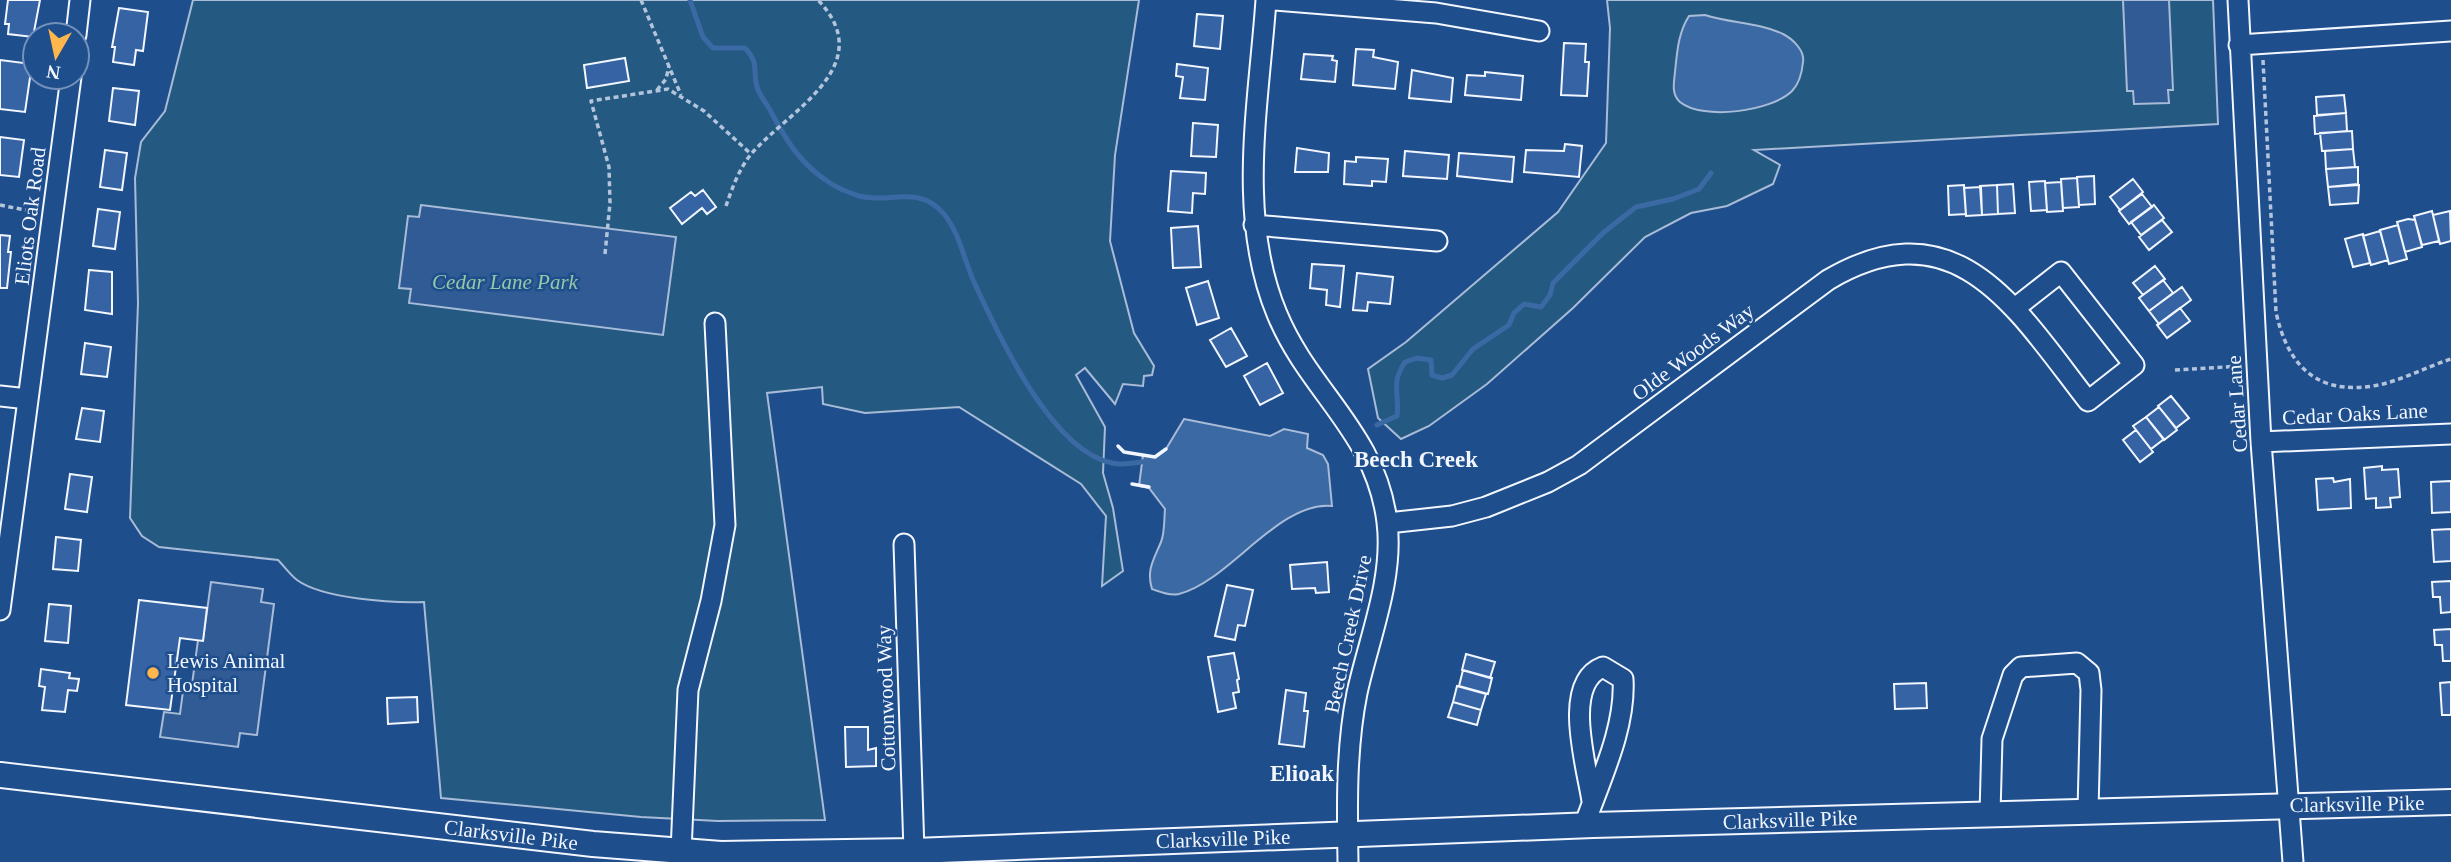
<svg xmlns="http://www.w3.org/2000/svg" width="2451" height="862" font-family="'Times New Roman',serif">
<rect width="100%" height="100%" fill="#1f4e8c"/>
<path fill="#245a82" stroke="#a8bbd7" stroke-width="2" d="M193,0H1139L1115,155L1110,241L1134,333L1154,366L1152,375L1144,376L1143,386L1123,384L1115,404L1085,368L1076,375L1105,427L1103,473L1113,508L1123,571L1102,586L1106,516L1081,484L959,407L865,413L823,404L822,387L767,393L825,820L718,821L641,817L441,798L424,602C392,603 323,599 297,580C290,575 284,566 278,560L159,547L142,536L130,518L138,303L135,178L141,142L165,111Z
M1607,0H2213L2218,124L1754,150L1780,165L1773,184L1727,206L1691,213L1645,237L1573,308L1487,384L1429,426L1401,439L1378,418L1368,369L1406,342L1558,212L1606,143L1610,28Z"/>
<path fill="#305b95" stroke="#a8bbd7" stroke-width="2" d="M2123,0H2169L2173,90H2168L2169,103L2134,104L2133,91H2127Z
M421,205L676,237L663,335L409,303L411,289L399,288L408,216L419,217Z
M211,582L263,589L261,602L274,604L257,735L240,733L238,747L160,737L164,712L180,714L183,691L191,692L198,640H203Z"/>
<path fill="#3b69a3" stroke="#a8bbd7" stroke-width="2" d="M1705,15C1729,23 1761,23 1783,34C1793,39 1805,51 1803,62C1802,73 1800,83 1792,91C1772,111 1703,121 1680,102C1671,94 1674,82 1675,72C1677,53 1678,33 1689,16Z
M1184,419L1270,436L1284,429L1308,434L1307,448L1323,455L1328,464L1332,506C1278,501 1230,581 1179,594C1170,596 1160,592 1152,589C1146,570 1154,559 1161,542C1165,532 1164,519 1165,509L1149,488L1139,486L1143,455L1155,457L1166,449Z"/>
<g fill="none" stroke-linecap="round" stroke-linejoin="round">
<path stroke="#3b69a3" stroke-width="5" d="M690,0L703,37L713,48H745C760,64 752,69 757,87C759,94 766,103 770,110C786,140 800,164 830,183C838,188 850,193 859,196C888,204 919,184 944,214C960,234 964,260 974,282C998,334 1051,451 1112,463C1123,466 1138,462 1149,461
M1377,425L1397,416C1400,392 1390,385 1405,362L1417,358L1431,360L1432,375L1442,378L1452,375L1473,349L1509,325L1514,313L1524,304L1541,307L1550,295L1553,283L1604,232L1636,207L1673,199L1699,189L1711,173"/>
</g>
<path fill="#3563a3" stroke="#f2f6ff" stroke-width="2" d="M8,0H40L33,37L8,34L9,24H5Z
M119,8L148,12L143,51L136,50L134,65L113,62L115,47H112Z
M1197,14L1223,16L1220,49L1194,46Z
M1564,43L1586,44L1585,62H1589L1587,96L1561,95Z
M1356,49L1374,50L1373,57L1398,62L1395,89L1353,85Z
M1304,54L1333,56L1332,60L1337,61L1335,82L1301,79Z
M625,58L629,81L587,88L584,65Z
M0,60L32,64L25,112L0,109Z
M1177,64L1208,68L1205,100L1180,98L1183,77L1176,76Z
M1412,70L1453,78L1451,102L1409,98Z
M1485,72L1523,76L1521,100L1465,95L1467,75L1485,76Z
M113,88L139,91L135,125L109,121Z
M2344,95L2346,113L2317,115L2316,97Z
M2346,113L2347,131L2315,134L2314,116Z
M1193,123L1218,125L1216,157L1191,156Z
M2352,131L2353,149L2322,151L2320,133Z
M0,137L24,140L19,177L0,175Z
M1565,144L1582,146L1579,177L1524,172L1526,150L1564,151Z
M1297,148L1329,153L1328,172H1295Z
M2353,149L2355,167L2326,169L2325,151Z
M105,150L127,153L122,190L100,187Z
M1405,151L1449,155L1447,179L1403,176Z
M1459,153L1514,157L1512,182L1457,176Z
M1356,157L1388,159L1386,182L1372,181V186L1344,184L1345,161L1356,162Z
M2358,167V184L2328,187L2326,169Z
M1171,171L1206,173L1205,194L1193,193L1192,213L1168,211Z
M2094,176L2095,204L2079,205L2077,177Z
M2077,178L2079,207L2063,208L2061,179Z
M2133,179L2143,192L2120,210L2110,197Z
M2045,181L2047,210L2031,211L2029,182Z
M2061,182L2063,211L2047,212L2045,183Z
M2013,184L2015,213L1998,214L1997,185Z
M1964,185L1966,214L1949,215L1948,186Z
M1997,185L1998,214L1982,215L1980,186Z
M2359,185L2358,203L2330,205L2328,187Z
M1981,187L1982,215L1966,216L1964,188Z
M703,190L716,207L707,214L702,208L682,224L670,208L691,192L695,196Z
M2142,194L2152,207L2129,224L2119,211Z
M2154,205L2164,218L2141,235L2131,222Z
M98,209L120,212L115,249L93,246Z
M2432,211L2439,241L2422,245L2414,216Z
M2450,211L2451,241L2440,244L2433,215Z
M2408,219L2415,220L2422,247L2405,252L2397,222Z
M2162,220L2172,232L2149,250L2139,237Z
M2398,225L2407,259L2389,264L2380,230Z
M1198,226L1201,267L1173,268L1171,228Z
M2380,231L2388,260L2371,265L2363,236Z
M2363,234L2370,263L2353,267L2345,239Z
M0,235L10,236L8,252H11L7,288H0Z
M1312,264L1344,266L1340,307L1326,305L1327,290L1310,288Z
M2155,266L2165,279L2143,295L2133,283Z
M89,270L112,272V314L85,310Z
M1357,273L1393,277L1390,304L1368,302L1367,311L1353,310Z
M2163,280L2173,293L2149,311L2139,298Z
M1208,281L1219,318L1197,325L1186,288Z
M2182,287L2191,300L2159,324L2149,311Z
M2180,308L2190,321L2167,338L2157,325Z
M1231,328L1247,356L1226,367L1210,340Z
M85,343L111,347L107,377L81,374Z
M1267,363L1283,393L1260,405L1244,376Z
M2171,396L2189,418L2176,428L2158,406Z
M2159,407L2177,430L2164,440L2146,417Z
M82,408L104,411L100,442L76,439Z
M2146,417L2164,439L2151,449L2133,426Z
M2136,430L2153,452L2140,462L2123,440Z
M2382,466V470L2398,469L2400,497L2390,498L2391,507L2376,508V498L2366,499L2364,468Z
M70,474L92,477L87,512L65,509Z
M2333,478L2334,482L2350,479L2351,508L2318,510L2316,479Z
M2451,481V512L2432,513L2431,482Z
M2451,529V561L2434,562L2432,530Z
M56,537L81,540L78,571L53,569Z
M1327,562L1329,592L1316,593L1315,588L1292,589L1290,565Z
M2451,581V612L2441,613L2440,597H2433L2432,582Z
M1227,585L1253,590L1245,626L1238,625L1235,640L1215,636Z
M139,600L207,608L203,641L180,638L170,710L126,705Z
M49,604L71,606L68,643L45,641Z
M2451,629V661H2443L2442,645H2435L2434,630Z
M1234,653L1239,679L1237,680L1239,692L1233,693L1236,708L1218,712L1208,657Z
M1466,654L1495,662L1490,678L1462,670Z
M41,669L70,673L69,678L79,679L77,691L68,690L65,712L42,710L45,687L39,686Z
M1463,670L1492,678L1488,694L1459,686Z
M2451,682V715H2442L2440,683Z
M1926,683L1927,708L1895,709L1894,684Z
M1457,686L1486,694L1481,710L1453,702Z
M1286,690L1306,693L1304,711H1308L1304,747L1279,744Z
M417,697L418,722L388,724L387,698Z
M1453,702L1481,710L1477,725L1448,717Z
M845,727H868V750L876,748V766L846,767Z"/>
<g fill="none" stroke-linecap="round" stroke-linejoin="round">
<g stroke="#f2f6ff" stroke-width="23">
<path id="minor" d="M1266,0C1259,102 1236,216 1277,314C1309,392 1376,432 1387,522C1394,579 1369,638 1357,693C1346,748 1347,806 1348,862
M1275,0L1436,13L1539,31
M2238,0L2261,442L2293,862
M76,35L80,0
M2239,45L2451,31
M1254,225L1437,241
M0,396L28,399
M2261,442L2451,434
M1388,523L1452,516L1486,507L1548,482L1579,465L1828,280C1957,204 2017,310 2088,401L2134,365L2061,272L2015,308
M904,544L914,851
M0,610L71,77
M1990,814L1992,739L2013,675L2021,667L2077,663L2089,673L2091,690L2088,811
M1584,826C1600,780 1626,728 1623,679L1603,667C1561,683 1587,767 1592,801
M681,852L688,690L711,601L725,525L715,323"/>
</g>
<g stroke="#f2f6ff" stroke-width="28">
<path id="major" d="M0,775L593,844L721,854L914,851L1593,825L2451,802"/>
</g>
<path stroke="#b3c4dc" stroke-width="3.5" stroke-dasharray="5 3.5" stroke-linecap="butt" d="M641,0L681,95
M2263,60L2276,312C2286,359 2311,392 2364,387C2394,385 2423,368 2451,359
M657,90L666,79L669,66
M0,205L35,212
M726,206C732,188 740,167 752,153C790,110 880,65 818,0
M605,254L610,203L609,167L591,101L668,89L704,111L751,154
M2175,370L2241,366"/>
<use href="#minor" stroke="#1f4e8c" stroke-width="19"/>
<use href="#major" stroke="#1f4e8c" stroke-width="24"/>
<path stroke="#f2f6ff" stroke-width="2" stroke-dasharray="9 3.5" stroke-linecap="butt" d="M1118,446L1124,452L1155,457L1166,449
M1132,484L1149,487"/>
<path stroke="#f2f6ff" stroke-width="3.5" d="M1118,446L1124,452L1155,457L1166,449
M1132,484L1149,487"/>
</g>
<circle fill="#ffb74d" stroke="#1f4e8c" stroke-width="2.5" cx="153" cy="673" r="7"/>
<g text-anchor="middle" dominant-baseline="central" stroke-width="5" stroke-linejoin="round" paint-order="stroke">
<g font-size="21" fill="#f2f6ff" stroke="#1f4e8c">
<text transform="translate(30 216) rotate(-83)">Eliots Oak Road</text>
<text transform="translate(1693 352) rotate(-37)">Olde Woods Way</text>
<text transform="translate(2237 404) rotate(-94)">Cedar Lane</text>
<text transform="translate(2355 414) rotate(-3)">Cedar Oaks Lane</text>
<text transform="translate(1348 634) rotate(-78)">Beech Creek Drive</text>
<text transform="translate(886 698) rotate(-92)">Cottonwood Way</text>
<text transform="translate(2357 804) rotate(-1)">Clarksville Pike</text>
<text transform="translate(1790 820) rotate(-2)">Clarksville Pike</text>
<text transform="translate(511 835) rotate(7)">Clarksville Pike</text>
<text transform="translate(1223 839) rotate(-2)">Clarksville Pike</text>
</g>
<g font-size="21" font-style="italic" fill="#97c8a6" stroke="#1f4e8c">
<text x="505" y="282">Cedar Lane Park</text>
</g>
<g font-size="21" fill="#f2f6ff" stroke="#1f4e8c" text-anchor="start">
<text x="167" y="661">Lewis Animal<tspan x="167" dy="24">Hospital</tspan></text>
</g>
<g font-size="23" font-weight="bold" fill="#f2f6ff" stroke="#1f4e8c">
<text x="1416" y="459">Beech Creek</text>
<text x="1302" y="773">Elioak</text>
</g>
</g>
<g transform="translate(56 56) rotate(189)"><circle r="33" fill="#1f4e8c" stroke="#7391ba" stroke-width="2"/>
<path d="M0-5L12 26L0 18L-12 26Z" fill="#ffb74d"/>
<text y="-10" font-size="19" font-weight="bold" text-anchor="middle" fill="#f2f6ff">N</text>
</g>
</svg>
